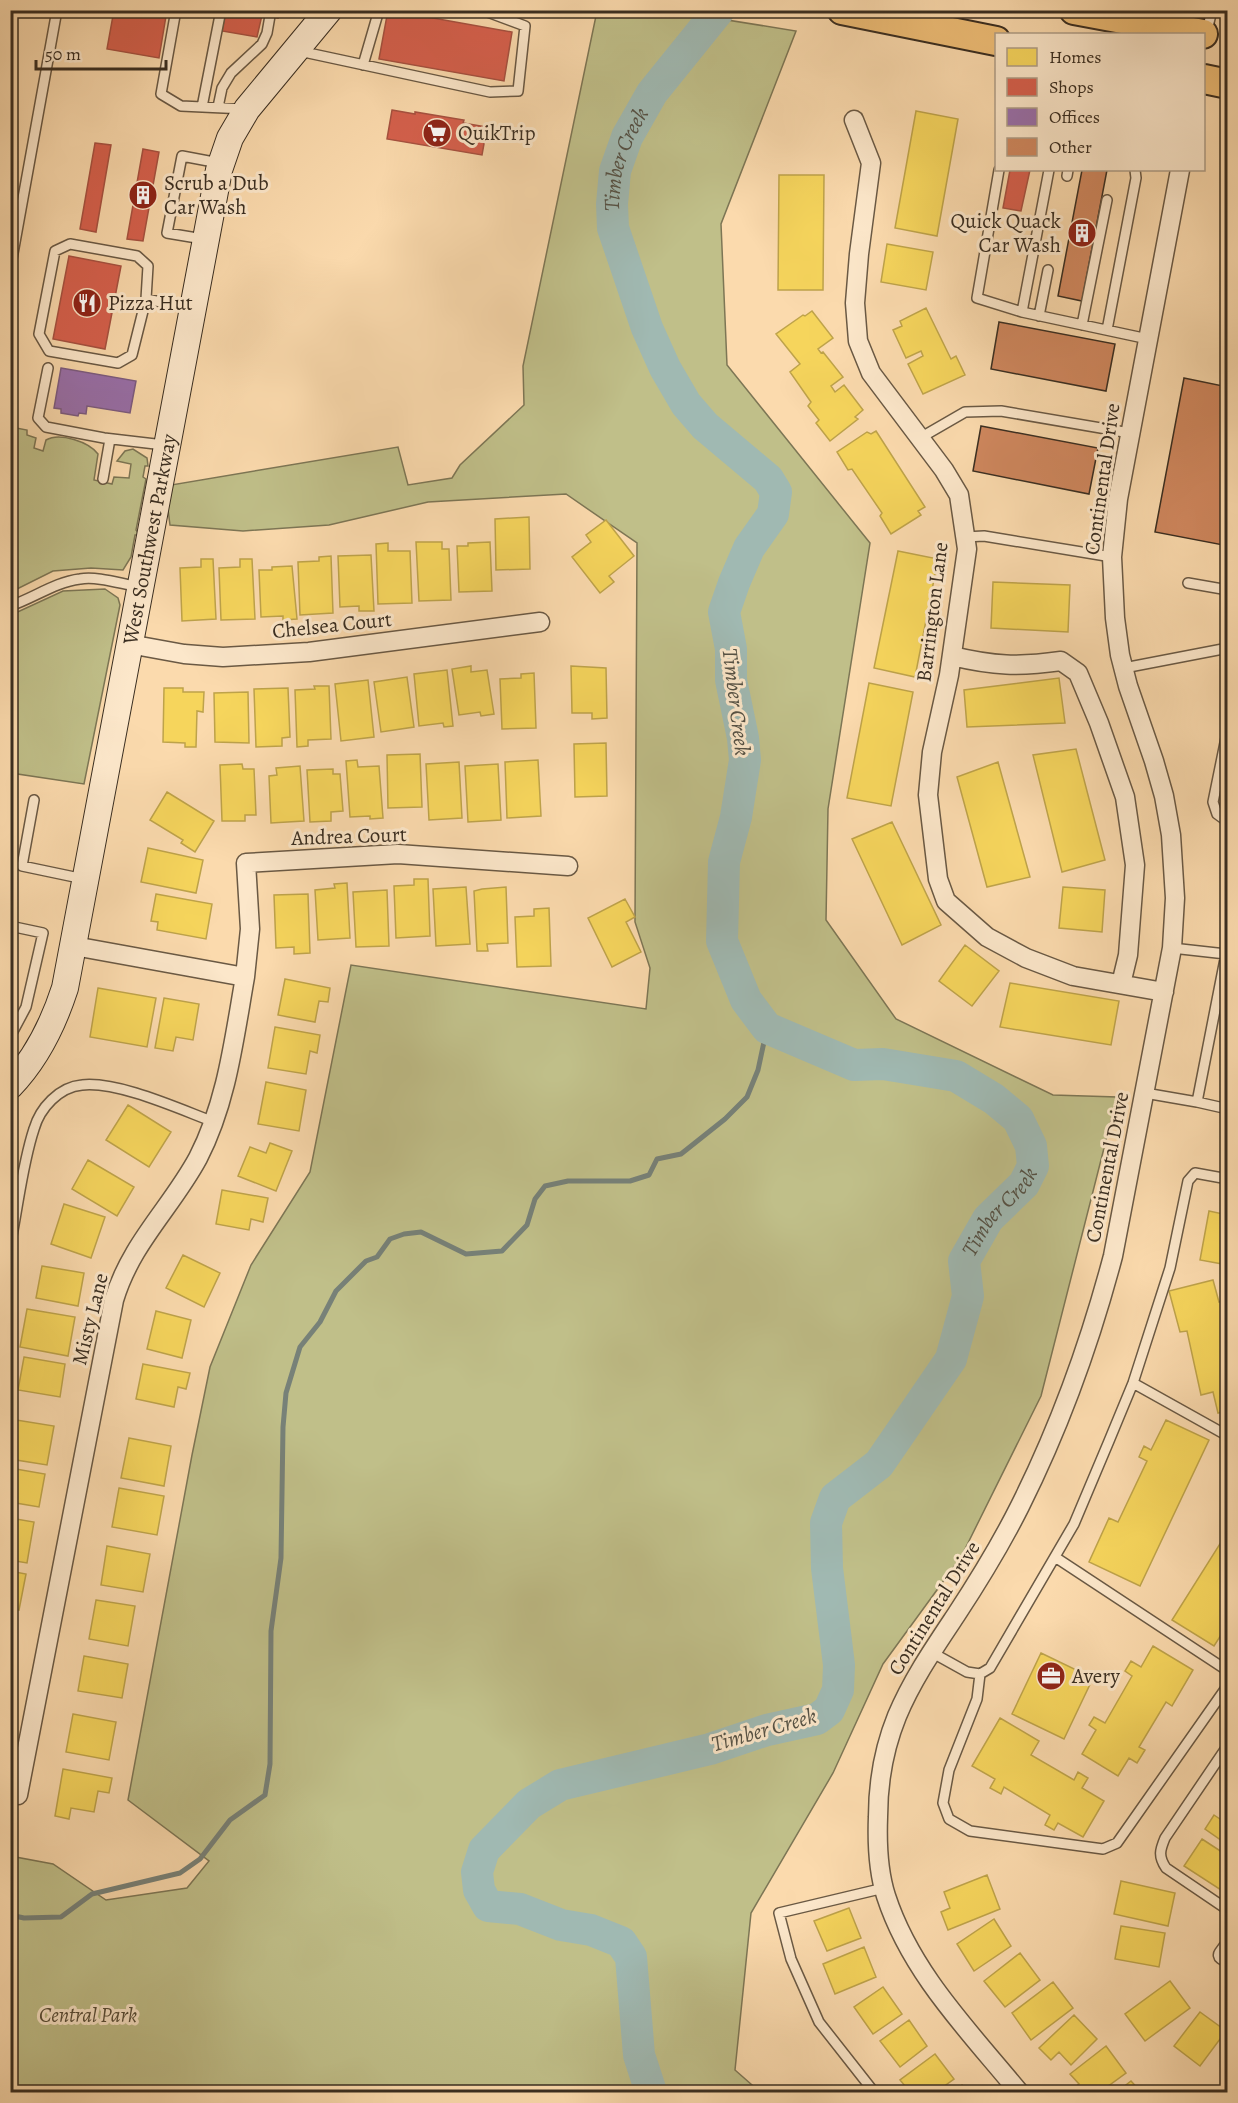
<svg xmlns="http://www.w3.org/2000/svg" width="1238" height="2103" font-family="Alegreya,serif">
<rect width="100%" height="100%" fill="#fbdaad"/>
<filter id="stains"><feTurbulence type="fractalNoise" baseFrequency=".00333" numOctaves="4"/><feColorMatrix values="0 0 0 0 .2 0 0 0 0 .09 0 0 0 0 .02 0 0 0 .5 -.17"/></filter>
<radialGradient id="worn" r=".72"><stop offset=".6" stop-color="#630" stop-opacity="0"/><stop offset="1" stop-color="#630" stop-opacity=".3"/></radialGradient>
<path fill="#c0bf89" stroke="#7d7655" stroke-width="1.5" d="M597,11H671L796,31L721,224L727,365L870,543L828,809L826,920L896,1019L1053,1095L1117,1097L1041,1396L961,1557L883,1664L833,1773L751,1913L735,2070L760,2092H11L10,1856L53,1864L106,1900L187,1888L209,1861L128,1800L192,1455L210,1367L251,1265L310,1172L351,965L646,1009L650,968L635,922L637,543L566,494L428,502L329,525L243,531L170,525L165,486L398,447L408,485L452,478L460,465L524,405L523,366Z
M11,427L27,430V435L36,438L34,448L43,451L46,440C60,432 89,442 98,454L94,480L112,484L114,477L129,478L131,464L117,461L125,451L133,449L147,458L148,466H145L143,477L146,479L136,530L140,535H135L131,557L123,570L91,568L53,571L11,592Z
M105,589L118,598L120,605L84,784L11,773V615L63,591Z"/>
<path fill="#f6d55c" stroke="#bea34a" stroke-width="1.5" d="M10,105L16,106L11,140H10Z
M916,111L958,119L937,236L895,228Z
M779,175H824L823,290H778Z
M887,244L933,252L926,290L881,282Z
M926,308L951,359L956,356L965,375L923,394L908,364L923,356L921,351L906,358L893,330L902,326L900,321Z
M812,311L833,338L818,349L821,353L823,352L843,377L831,386L835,392L844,385L863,410L855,417L858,419L830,441L816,423L819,420L808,406L811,402L790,372L800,364L776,334L803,315L805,316Z
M876,431L925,507L918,511L921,515L891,534L880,516L882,513L852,469L848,470L837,452L867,432L871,434Z
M529,517L530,569L496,570L495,519Z
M606,520L634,556L609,576L614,582L600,593L572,557L591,542L586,535Z
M416,542H442V549H449L451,600L419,601Z
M490,542L492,591L459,592L457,546H468V543Z
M388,543V551H410L412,603L378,604L376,544Z
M898,551L938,559L915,677L874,668Z
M371,555L374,611H359V606L340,607L338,556Z
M331,556L333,613L300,615L298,562L319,561V557Z
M201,559H213L216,619L182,621L180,568L201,567Z
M240,559H252L255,619L221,620L219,568L240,567Z
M292,566L297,619L283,620V616L261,617L259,570H272V567Z
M993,582L1070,585L1068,632L991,628Z
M471,666V672L487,670L494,714L481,716L480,712L459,715L452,669Z
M571,666L606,668L607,718L592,719V713H572Z
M447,670L453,726L444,727L443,723L419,726L414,674Z
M534,673L536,728L502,729L500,679L521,678V674Z
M407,677L414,727L381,732L374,682Z
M1059,678L1065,723L967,727L964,690Z
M368,680L374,737L341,741L335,684Z
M869,683L913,692L891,806L847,798Z
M314,686H329L331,739L308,740V746L297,747L295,690L315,689Z
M164,688H183V692H204L203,712L197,711L196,747H185V743L163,742Z
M288,688L290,737L282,738V746L256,747L254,689Z
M248,692L249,743L215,742L214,693Z
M606,743L607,796L575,797L574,744Z
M1076,749L1105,860L1062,872L1033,755Z
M420,754L422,807L388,808L387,755Z
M357,760L358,767L379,766L383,818L370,819V816L350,817L346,761Z
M538,760L541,816L507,818L505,762Z
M459,762L462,818L429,820L426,764Z
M998,762L1030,877L987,887L957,777Z
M242,764L243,769H254L256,815H245V821H222L220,765Z
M498,764L501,820L468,822L465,766Z
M300,766L304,821L271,823L269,776L277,775L276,768Z
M333,769V774H340L343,811L331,812V821L310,822L307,770Z
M167,792L214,821L195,852L181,843L183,840L150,820Z
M892,822L941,925L902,945L852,839Z
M148,848L203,860L196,893L141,882Z
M414,879H428L430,936L396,938L394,886L414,885Z
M347,883L350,938L318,940L315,890L335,888L334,884Z
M466,887L470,944L436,946L433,889Z
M506,887L508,943L487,944L488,951H477L474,891L482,889Z
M1063,887L1105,890L1102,932L1059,928Z
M387,890L389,946L356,947L353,892Z
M156,894L212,904L206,939L157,930L158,922L151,921Z
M308,894L310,953L294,954V947L276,948L274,895Z
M625,899L635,917L626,922L641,952L612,967L588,918Z
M549,908L551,966L517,967L515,917L534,916V909Z
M965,945L999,971L972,1006L939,981Z
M285,979L330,988L328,1002L319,1001L315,1022L278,1015Z
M1010,983L1119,1001L1111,1045L1000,1027Z
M98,988L156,998L147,1047L90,1037Z
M164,998L199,1004L193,1040L176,1037L173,1051L155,1048Z
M275,1027L320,1035L317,1053L310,1051L306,1074L268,1068Z
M266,1082L306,1090L299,1131L258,1124Z
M128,1105L171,1132L149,1167L106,1140Z
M270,1143L292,1151L276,1191L238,1176L250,1147L266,1153Z
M88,1160L134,1187L117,1216L72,1189Z
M222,1190L268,1198L263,1222L251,1219L249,1230L216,1224Z
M64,1204L105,1217L91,1258L51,1244Z
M1209,1211L1228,1215V1265L1200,1260Z
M183,1255L220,1273L204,1307L166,1288Z
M42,1266L84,1273L78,1306L36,1298Z
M1213,1280L1219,1302L1228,1300V1411L1218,1413L1213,1392L1201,1395L1187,1331L1180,1332L1169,1291Z
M27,1309L75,1317L68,1356L20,1347Z
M156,1311L191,1320L182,1358L147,1349Z
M24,1357L65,1364L60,1397L18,1390Z
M143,1364L190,1373L186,1389L178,1387L174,1407L136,1399Z
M10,1419L54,1426L47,1465L10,1459Z
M1166,1420L1209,1440L1140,1586L1089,1562L1109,1518L1118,1522L1147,1461L1139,1457L1144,1446L1151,1450Z
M129,1438L171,1446L164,1486L121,1478Z
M10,1468L45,1474L39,1507L10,1502Z
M119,1488L164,1496L157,1535L112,1527Z
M10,1518L34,1522L27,1563L10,1560Z
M1228,1531V1624L1214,1646L1172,1620Z
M107,1546L150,1554L143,1592L101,1585Z
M10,1571L26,1574L19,1610L10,1608Z
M96,1600L135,1606L128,1646L89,1639Z
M10,1617L17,1619L11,1654H10Z
M1153,1646L1193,1670L1172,1706L1166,1702L1139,1747L1145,1750L1137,1763L1129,1758L1118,1776L1082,1754L1096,1730L1089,1725L1094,1717L1105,1723L1132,1676L1125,1671L1131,1661L1141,1667Z
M1041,1653L1093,1678L1064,1739L1012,1714Z
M84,1656L128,1664L122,1698L78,1691Z
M73,1714L116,1722L109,1760L66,1752Z
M1000,1718L1039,1741L1031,1755L1074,1780L1078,1772L1088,1778L1082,1788L1104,1801L1083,1837L1058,1823L1054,1830L1045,1825L1050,1815L1004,1787L1001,1794L990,1788L995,1779L972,1766Z
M63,1769L112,1778L109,1793L98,1791L94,1812L71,1808L69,1819L55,1816Z
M1214,1815L1226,1823L1228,1821V1845L1205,1829Z
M1202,1839L1228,1856V1880L1221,1890L1184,1866Z
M987,1875L1000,1909L948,1930L941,1912L950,1908L944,1892Z
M1121,1881L1175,1893L1168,1926L1114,1914Z
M849,1908L861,1938L827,1951L814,1921Z
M994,1919L1011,1946L974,1971L957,1944Z
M1121,1926L1165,1933L1159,1967L1115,1959Z
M864,1947L876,1977L835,1994L823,1964Z
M1020,1953L1040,1980L1005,2007L984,1981Z
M1170,1981L1190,2008L1145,2041L1125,2014Z
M1053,1982L1073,2008L1031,2040L1012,2013Z
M883,1987L902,2014L873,2034L854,2007Z
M1200,2012L1226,2031L1200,2066L1174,2046Z
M1074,2015L1097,2039L1071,2065L1059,2052L1051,2060L1039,2048Z
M909,2020L927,2046L900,2067L880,2041Z
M1106,2046L1126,2073L1100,2092H1075L1072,2089L1079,2084L1070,2074Z
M935,2054L954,2079L936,2092H910L900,2080Z
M1131,2081L1141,2092H1117Z
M962,2085L968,2092H952Z"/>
<path fill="#d6604d" stroke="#a75140" stroke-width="1.5" d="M114,10H167L159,58L107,49Z
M226,10H279L278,18L262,15L257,37L222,31Z
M388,10L512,32L504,81L379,59Z
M392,110L415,114V112L464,120L463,123L487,127L482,155L387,139Z
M95,143L111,145L96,232L80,229Z
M143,149L159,152L143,241L127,239Z
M1010,170H1030L1021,211L1003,208Z
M69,256L121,266L105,349L53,339Z"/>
<path fill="#9970ab" stroke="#7c5c82" stroke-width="1.5" d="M61,368L136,381L130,413L87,406L86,414L79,413L78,416L61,413V409L54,408Z"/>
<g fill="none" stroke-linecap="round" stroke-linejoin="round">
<path stroke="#778178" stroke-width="5" d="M10,1915L24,1918L61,1917L92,1894L180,1873L200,1859L230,1820L265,1795L270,1764L271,1631L281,1558L283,1427L286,1393L300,1347L320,1322L336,1291L366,1261L377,1257L390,1239L404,1234L421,1232L466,1254L502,1251L527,1225L535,1199L545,1186L568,1181H630L649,1175L657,1159L681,1154L725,1119L747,1097L758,1070L767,1028"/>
<path stroke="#a0b9b2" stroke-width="32" id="s1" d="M651,2092L639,2055L631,1957L621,1942L591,1930L561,1925L520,1909L488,1906L479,1890L477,1872L484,1850L529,1804L560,1785L710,1749L767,1730L817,1719L829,1710L838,1690L839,1665L827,1568L826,1523L835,1498L879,1464L951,1359L968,1296L964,1261L988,1219L1024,1184L1033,1166L1031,1146L1018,1119L994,1099L956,1076L883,1064L854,1065L767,1028L746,1000L722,941L724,862L736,817L745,760L743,738L731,680V649L724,612L734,583L749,548L773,514L776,492L768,479L705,426L686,404L665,368L647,328L613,228L612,204L615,171L627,137L652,93L719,10"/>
</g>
<path fill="#cf875e" stroke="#3a2e21" stroke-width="1.5" d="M1082,170H1107L1082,301L1058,296Z
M999,322L1115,344L1106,391L991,369Z
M1184,378L1228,387V524L1223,545L1155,532Z
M981,426L1098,448L1089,494L973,471Z"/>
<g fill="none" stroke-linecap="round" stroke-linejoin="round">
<g stroke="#6a5944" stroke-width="12">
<path id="lane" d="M176,10L161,94L181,106L245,109
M1207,31L1212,10
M299,51L490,92L518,91L525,26L482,10
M363,65L379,10
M202,107L221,10
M218,107L222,88L231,73L262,44L267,33L271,10
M999,170L977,298L1022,312
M1049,170L1022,312L1148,339
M1067,176L1068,170
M203,239L167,233L182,156L219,163
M70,244L137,256L148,266L146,299L132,355L118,363L49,351L39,334L55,251Z
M10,270L57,10
M146,299L191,308
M1039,316L1048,270
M1082,325L1107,200
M1107,330L1136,178L1135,170
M48,368L38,418L46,427L104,438L164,445
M920,438L965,412L1001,411L1130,433
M103,479L110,439
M965,537L984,536L1112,557
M1188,583L1228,590
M10,606C34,598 55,582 80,579C98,576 121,584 140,587
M1124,668L1228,648
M1228,728L1213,802L1217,814L1228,822
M34,800L22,866L84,879
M10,926L43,933L26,1007L10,1037
M1145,1093L1197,1102L1226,954L1172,948
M1197,1102L1228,1109
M10,1246C18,1208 22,1165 34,1129C40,1108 59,1087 82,1085C118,1081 179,1109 214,1122
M1133,1383L1228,1436
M1055,1557L1228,1671
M931,1652L967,1672L980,1674L990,1668L1074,1524L1109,1441L1133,1383L1170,1268L1188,1181L1195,1173L1228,1179
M980,1674L977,1699L949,1770L943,1803L949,1819L970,1831L1103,1849L1117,1843L1228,1685
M1228,1745L1165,1838C1160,1850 1158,1856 1166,1868L1228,1910
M874,2092L819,2022L791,1959L779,1913L884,1888"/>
</g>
<g stroke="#6a5944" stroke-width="21">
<path id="street" d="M854,120L871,163L859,254L855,303L858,341L871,373L944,470L959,495L967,549L949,675L932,752L928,795L938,879L946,901L987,937L1026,958L1073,976L1164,992
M129,644L184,654L223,657L309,652L540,622
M952,656C994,666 1018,667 1061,661L1078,673L1099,723L1125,797L1135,865L1128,955L1121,984
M245,977L250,929L246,863L398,854L568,866
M10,1793L18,1795L114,1300C131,1243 171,1208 198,1158C227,1102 234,1039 245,977L74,946
M1228,1948L1223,1955L1228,1958
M1019,2092C969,2031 911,1973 886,1896C878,1871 877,1843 878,1817C878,1783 884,1748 897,1716C912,1680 934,1648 956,1615C979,1580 1001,1544 1020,1506C1060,1426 1090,1343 1113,1256L1172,948L1175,898L1171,835L1164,796L1154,761L1128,686L1120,655L1115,618L1112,557L1118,499L1180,170"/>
</g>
<g stroke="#3a2e21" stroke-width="28">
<g id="secondary">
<path id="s2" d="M10,1086C37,1058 53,1025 65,988L219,170L230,138L247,109L329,10"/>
</g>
</g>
<g stroke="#3a2e21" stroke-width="32">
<path id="primary" d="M842,10L996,41
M1074,10L1203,34
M1204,79L1228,84"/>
</g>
<use href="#lane" stroke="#fce7ca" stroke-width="9"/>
<use href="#street" stroke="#fce7ca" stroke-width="18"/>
<use href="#secondary" stroke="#fce7ca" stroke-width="26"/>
<use href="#primary" stroke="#eebd76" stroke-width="28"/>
</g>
<defs>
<g id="supermarket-disc" transform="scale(1.5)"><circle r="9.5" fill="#8f2418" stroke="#fce7ca"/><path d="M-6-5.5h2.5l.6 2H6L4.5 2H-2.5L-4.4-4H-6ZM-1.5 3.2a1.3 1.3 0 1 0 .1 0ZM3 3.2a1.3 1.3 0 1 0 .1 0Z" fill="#fff"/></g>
<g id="building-disc" transform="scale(1.5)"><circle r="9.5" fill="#8f2418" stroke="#fce7ca"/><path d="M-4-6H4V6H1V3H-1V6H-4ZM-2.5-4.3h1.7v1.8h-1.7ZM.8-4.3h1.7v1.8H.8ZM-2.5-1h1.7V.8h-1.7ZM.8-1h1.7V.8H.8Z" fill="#fff"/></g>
<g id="restaurant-disc" transform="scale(1.5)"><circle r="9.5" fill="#8f2418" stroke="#fce7ca"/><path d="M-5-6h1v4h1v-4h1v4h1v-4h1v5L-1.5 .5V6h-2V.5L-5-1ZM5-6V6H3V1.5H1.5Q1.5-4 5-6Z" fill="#fff"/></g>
<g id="office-disc" transform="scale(1.5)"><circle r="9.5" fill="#8f2418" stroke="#fce7ca"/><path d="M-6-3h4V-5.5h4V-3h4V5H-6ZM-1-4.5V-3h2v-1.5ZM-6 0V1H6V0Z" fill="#fff"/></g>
</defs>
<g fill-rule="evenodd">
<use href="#supermarket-disc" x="437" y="133"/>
<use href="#building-disc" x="143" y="195"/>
<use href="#building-disc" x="1082" y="233"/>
<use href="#restaurant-disc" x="87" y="303"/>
<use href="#office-disc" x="1051" y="1676"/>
</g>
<g text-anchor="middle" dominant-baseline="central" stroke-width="6" stroke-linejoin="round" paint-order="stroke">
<g font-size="21" fill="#3a2e21" stroke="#fce7ca" text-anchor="start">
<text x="458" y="133">QuikTrip</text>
<text x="164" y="183">Scrub a Dub<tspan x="164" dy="24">Car Wash</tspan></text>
<text x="1061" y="221" text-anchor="end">Quick Quack<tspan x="1061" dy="24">Car Wash</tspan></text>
<text x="108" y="303">Pizza Hut</text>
<text x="1072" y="1676">Avery</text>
</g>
<g font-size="21" fill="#3a2e21" stroke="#fce7ca">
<text transform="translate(1102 479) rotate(-82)">Continental Drive</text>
<text stroke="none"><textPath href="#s2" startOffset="570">West Southwest Parkway</textPath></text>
<text transform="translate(932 612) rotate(-83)">Barrington Lane</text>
<text transform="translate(332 625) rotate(-6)">Chelsea Court</text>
<text transform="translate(349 836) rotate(-2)">Andrea Court</text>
<text transform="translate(1107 1167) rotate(-79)">Continental Drive</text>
<text transform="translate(90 1319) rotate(-76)">Misty Lane</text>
<text transform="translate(934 1608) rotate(-58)">Continental Drive</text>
</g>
<g font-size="21" font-style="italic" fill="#554b36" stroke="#fce7ca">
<text x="88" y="2015">Central Park</text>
</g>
<g font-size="22" font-style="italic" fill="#545145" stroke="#fce7ca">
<text stroke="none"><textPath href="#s1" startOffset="2630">Timber Creek</textPath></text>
<text transform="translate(736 702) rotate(83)">Timber Creek</text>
<text stroke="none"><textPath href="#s1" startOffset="1296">Timber Creek</textPath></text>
<text transform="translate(764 1730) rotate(-16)">Timber Creek</text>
</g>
</g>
<rect width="1238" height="2103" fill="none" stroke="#fbdaad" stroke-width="36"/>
<rect x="12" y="12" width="1214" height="2079" fill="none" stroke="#3a2e21" stroke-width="3"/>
<rect x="18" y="18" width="1202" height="2067" fill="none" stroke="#3a2e21" stroke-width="1.5"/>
<rect x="995" y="33" width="210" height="138" fill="#fce7ca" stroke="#ae9d86" stroke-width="1.5"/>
<rect x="1007" y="48" width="30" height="18" fill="#f6d55c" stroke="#ae9d86" stroke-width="1.5"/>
<text x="1049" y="63" font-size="18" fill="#3a2e21">Homes</text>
<rect x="1007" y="78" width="30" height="18" fill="#d6604d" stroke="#ae9d86" stroke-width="1.5"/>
<text x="1049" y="93" font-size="18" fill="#3a2e21">Shops</text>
<rect x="1007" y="108" width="30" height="18" fill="#9970ab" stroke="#ae9d86" stroke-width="1.5"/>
<text x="1049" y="123" font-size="18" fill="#3a2e21">Offices</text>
<rect x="1007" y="138" width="30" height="18" fill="#cf875e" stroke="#ae9d86" stroke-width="1.5"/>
<text x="1049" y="153" font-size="18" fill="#3a2e21">Other</text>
<path d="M36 60v9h130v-9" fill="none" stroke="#3a2e21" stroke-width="3"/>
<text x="45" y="60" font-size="18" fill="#3a2e21" stroke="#fce7ca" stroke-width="4.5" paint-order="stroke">50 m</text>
<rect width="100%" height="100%" filter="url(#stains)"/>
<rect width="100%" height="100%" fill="url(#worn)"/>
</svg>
